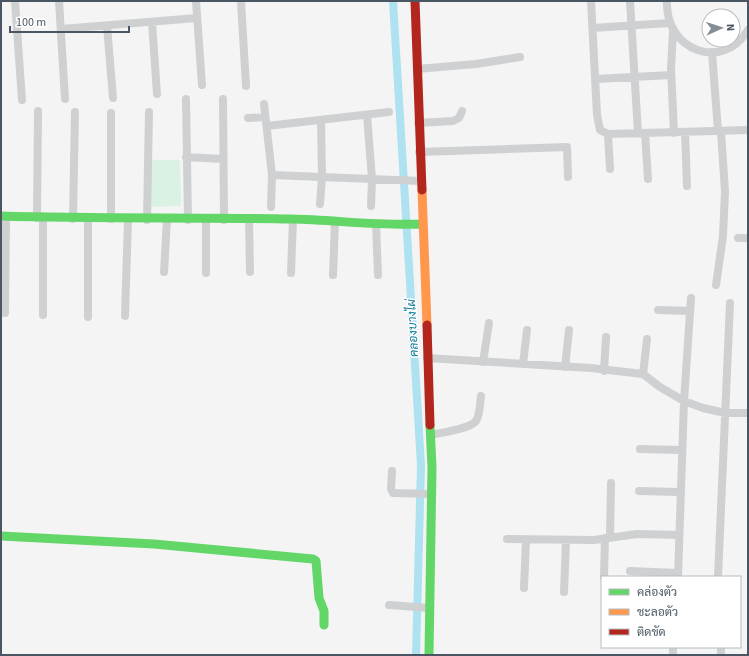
<svg xmlns="http://www.w3.org/2000/svg" width="749" height="656" font-family="'Source Sans 3',Sarabun,sans-serif">
<rect width="100%" height="100%" fill="#f4f4f4"/>
<path fill="#d9f2e3" d="M148,160H180L181,206L148,207Z"/>
<g fill="none" stroke-linecap="round" stroke-linejoin="round">
<path stroke="#aee2f0" stroke-width="8" d="M393,1L421,465L416,655"/>
<path stroke="#ced0d2" stroke-width="8" d="M15,1L22,100
M59,1L65,99
M196,1L202,85
M241,1L246,86
M591,1L597,115L600,130L608,134L748,130
M630,1L638,133
M667,1C665,51 723,72 748,30
M152,22L157,94
M107,26L113,98
M593,28L669,23
M61,29L197,18
M673,31L671,69L674,133
M712,52L718,131
M417,69L476,64L520,57
M596,79L671,75
M186,99L188,220
M223,99L224,220
M264,104L272,175L271,207
M367,115L372,179L371,206
M248,118L265,117
M418,123L453,121L459,118L462,111
M267,126L389,112
M685,132L687,186
M645,133L648,179
M608,134L610,169
M419,152L567,147L568,177
M186,157L223,159
M272,175L420,181
M320,204L322,177L321,120
M37,218L38,111
M73,219L75,112
M111,219V113
M249,219L250,272
M147,220L149,112
M376,224L378,275
M738,238H748
M164,272L167,220
M206,273V220
M291,273L293,219
M333,275L335,221
M716,285L723,236L725,192L721,131
M658,310L690,311
M5,313L6,217
M43,315V219
M125,316L128,220
M88,317V219
M427,358L591,368L643,374L660,387L684,401L703,408L725,413H748
M483,362L489,323
M523,364L527,330
M565,367L569,330
M604,371L606,337
M643,374L647,339
M430,435C440,433 470,429 476,421C480,415 480,403 481,396
M640,449L682,450
M392,471L391,489L393,493L431,494
M639,491L679,492
M610,537L611,483
M507,539L594,540L637,534L679,535
M630,571L678,573
M604,577L605,538
M678,577L684,401L691,298
M718,577L730,303
M524,588L526,540
M564,592L566,541
M389,605L430,608
M673,655V647
M721,655V647"/>
<path stroke="#63d668" stroke-width="9" d="M1,216C98,219 195,217 292,219C335,220 379,226 422,224
M1,536L154,544L313,559L316,561L319,598L324,611V625
M429,655L432,467L430,425"/>
<path stroke="#ff974d" stroke-width="9" d="M422,190L427,325"/>
<path stroke="#b3261e" stroke-width="9" d="M415,1L422,190
M427,325L430,425"/>
</g>
<g text-anchor="middle" dominant-baseline="central" stroke-width="3" stroke-linejoin="round" paint-order="stroke">
<g font-size="12" font-style="italic" fill="#0c7c9b" stroke="#fff">
<text transform="translate(413 328) rotate(-93)">คลองบางไผ่</text>
</g>
</g>
<rect width="749" height="656" fill="none" stroke="#4a5661" stroke-width="4"/>
<rect x="601" y="576" width="140" height="72" fill="#ffffff" stroke="#b7bbc0"/>
<rect x="609" y="589" width="20" height="6" fill="#63d668" stroke="#b7bbc0"/>
<text x="637" y="596" font-size="12" fill="#4a5661">คล่องตัว</text>
<rect x="609" y="609" width="20" height="6" fill="#ff974d" stroke="#b7bbc0"/>
<text x="637" y="616" font-size="12" fill="#4a5661">ชะลอตัว</text>
<rect x="609" y="629" width="20" height="6" fill="#b3261e" stroke="#b7bbc0"/>
<text x="637" y="636" font-size="12" fill="#4a5661">ติดขัด</text>
<g transform="translate(721 28) rotate(87)"><circle r="19" fill="#ffffff" stroke="#b7bbc0"/>
<path d="M0-3L7 15L0 10L-7 15Z" fill="#868d94"/>
<text y="-6" font-size="11" font-weight="bold" text-anchor="middle" fill="#4a5661">N</text>
</g>
<path d="M10 26v6h119v-6" fill="none" stroke="#4a5661" stroke-width="2"/>
<text x="16" y="26" font-size="12" fill="#4a5661" stroke="#ffffff" stroke-width="3" paint-order="stroke">100 m</text>
</svg>
